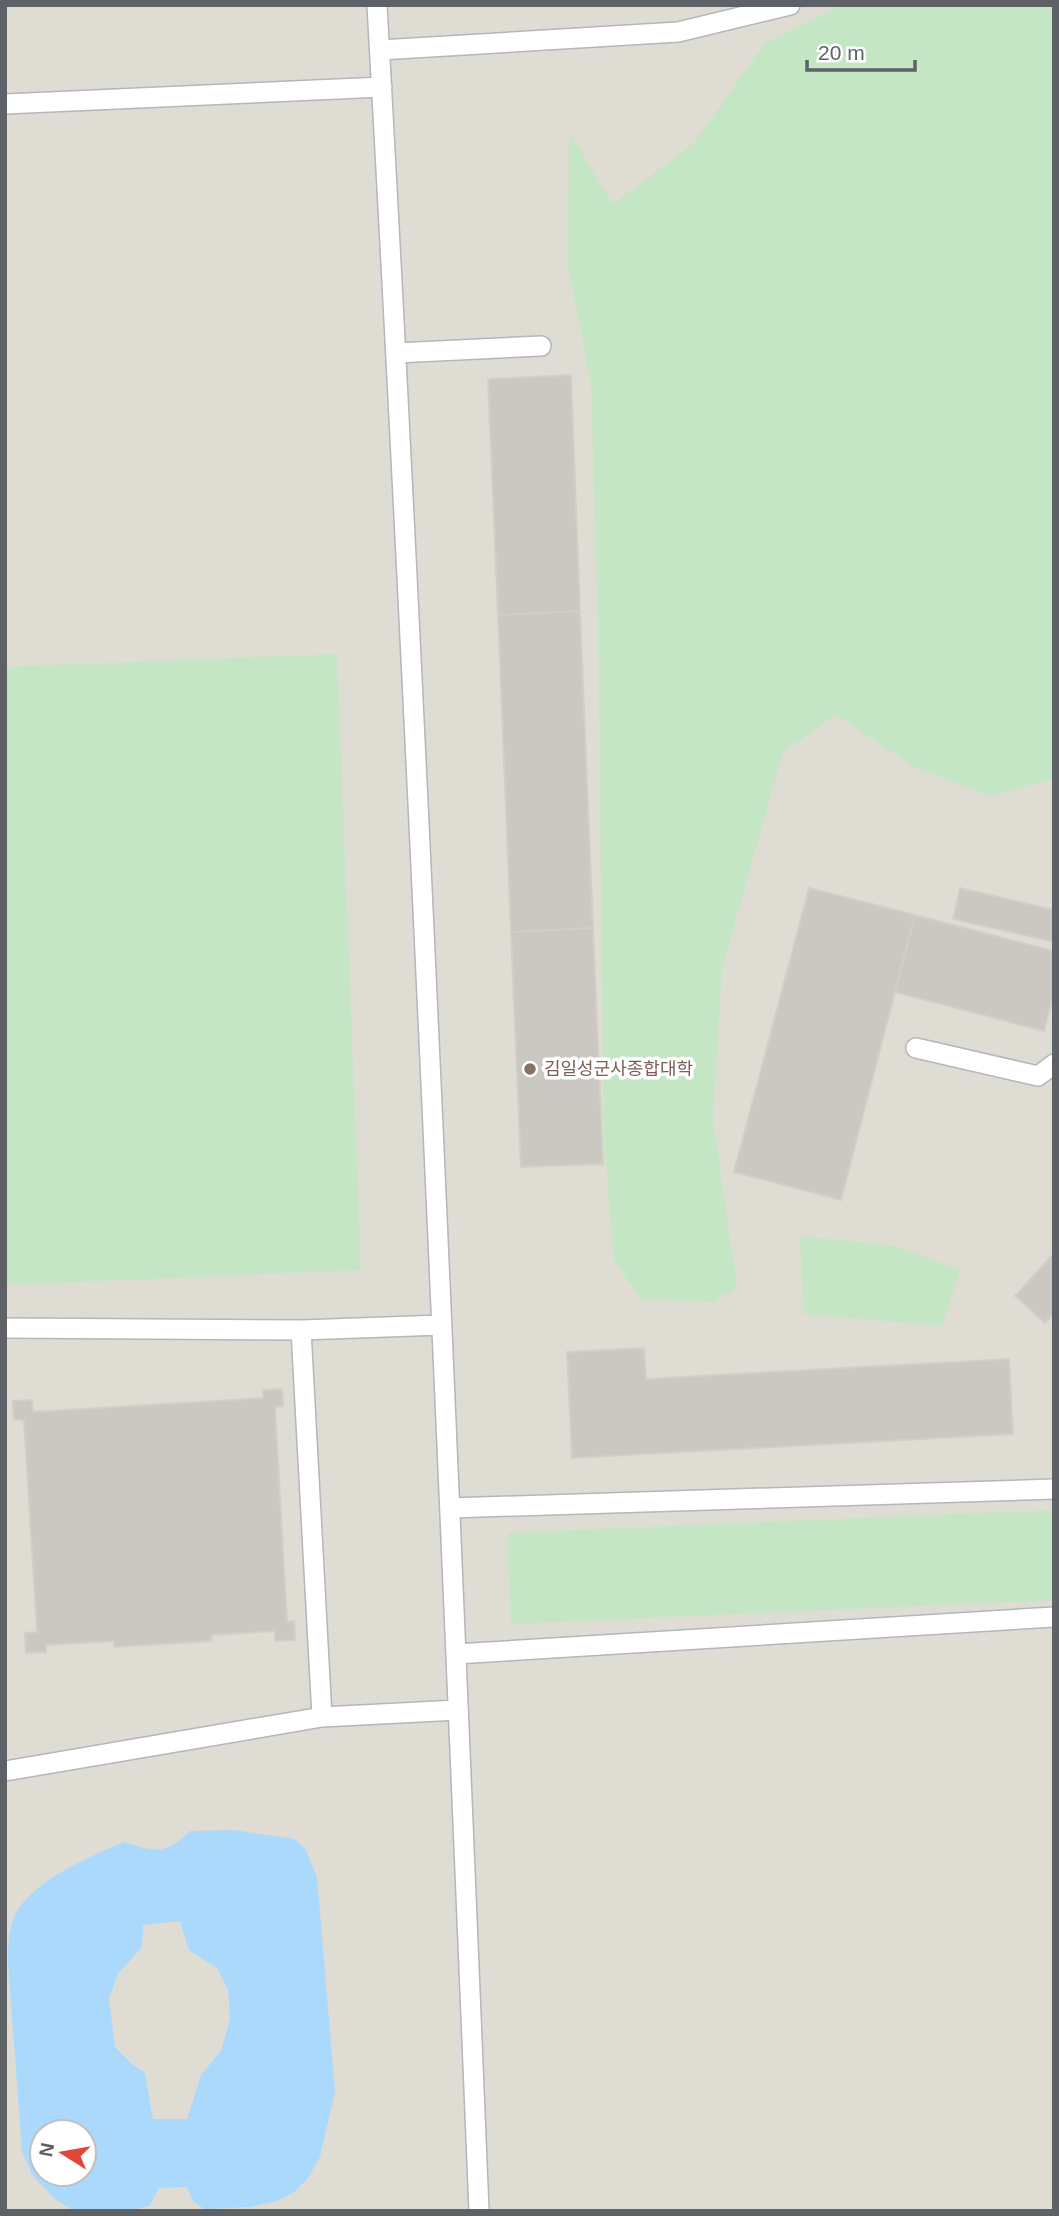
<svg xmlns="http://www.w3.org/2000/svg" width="1059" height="2216" font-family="Helvetica,'Noto Sans KR',sans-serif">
<rect width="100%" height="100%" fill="#efede6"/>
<path fill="#dfdcd4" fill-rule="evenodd" d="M5,5H1054V2211H5ZM42,2132H84V2174H42Z"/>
<path fill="#c4e6c4" d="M842,5H1054V779L989,796L911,765L836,715L783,752L722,969L713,1118L737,1287L713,1302L641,1299L614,1261L604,1142L598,616L591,384L568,265L569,132L613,204L693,144L765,43Z
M337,654L361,1270L5,1285V667Z
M800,1236L895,1246L960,1270L942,1326L804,1314Z
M1054,1510V1600L511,1624L507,1533Z"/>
<path fill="#aad9fc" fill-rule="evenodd" d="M233,1830L295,1839L306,1850L317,1877L335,2091L320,2157L308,2178L293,2193L277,2201L250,2207L204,2209L193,2201L187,2187L159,2188L149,2206L130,2211H74L55,2199L32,2175L22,2151L8,1963C8,1948 8,1934 13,1920C26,1883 91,1856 124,1842C154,1852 166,1855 190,1831ZM180,1921L189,1950L217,1968L228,1989L230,2019L221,2051L201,2075L187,2119H153L145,2073L132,2064L115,2047L109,1999L117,1975L142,1947L143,1925ZM42,2132H84V2174H42Z"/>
<path fill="#cbc8c3" stroke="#d4cfc5" stroke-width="2" d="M571,375L580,611L498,615L488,379Z
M580,611L593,928L511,932L498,615Z
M809,888L915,915L841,1200L734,1172Z
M960,888L1054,910V942L953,919Z
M915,915L1054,951V992L1044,1031L895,992Z
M593,928L603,1164L521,1167L511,932Z
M1054,1253V1314L1045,1323L1015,1296Z
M644,1348L646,1379L1009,1359L1013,1434L572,1458L567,1352Z
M282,1389L283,1406L275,1407L287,1622L294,1621L295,1640L275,1641V1631L212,1635V1641L114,1647V1641L46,1645V1652L26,1653L25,1633L37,1632L24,1420H14L13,1401L32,1400L33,1412L263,1398V1390Z"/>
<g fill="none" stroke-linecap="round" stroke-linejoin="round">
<g stroke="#b3b6ba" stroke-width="22">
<path id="service" d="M377,5C418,740 449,1475 479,2211
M380,50L678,32L790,5
M5,104L382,87
M396,353L541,346
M916,1048L1038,1076L1054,1064
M5,1328L301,1330L442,1325
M301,1330L322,1717L458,1710
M450,1508L1054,1489
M456,1654L1054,1617
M5,1771L322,1717"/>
</g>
<use href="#service" stroke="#fff" stroke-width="19"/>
</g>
<circle fill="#8d6e63" stroke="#fff" stroke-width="2.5" cx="530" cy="1069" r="7"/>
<g text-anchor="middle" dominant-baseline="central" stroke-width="7" stroke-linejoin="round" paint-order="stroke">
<g font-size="18" fill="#785e54" stroke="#fff" text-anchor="start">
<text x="544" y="1069">김일성군사종합대학</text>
</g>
</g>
<rect width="1059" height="2216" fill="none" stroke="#5e6166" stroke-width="14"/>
<g transform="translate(63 2153) rotate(281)"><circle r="33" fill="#ffffff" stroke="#bfc0c2" stroke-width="2"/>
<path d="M0-5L12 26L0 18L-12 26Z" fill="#e24539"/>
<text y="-10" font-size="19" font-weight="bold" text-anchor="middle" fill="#5e6166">N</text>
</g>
<path d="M807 60v10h108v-10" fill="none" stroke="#5e6166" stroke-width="3.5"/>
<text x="818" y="60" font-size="21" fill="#5e6166" stroke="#ffffff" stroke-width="5" paint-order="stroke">20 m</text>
</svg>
